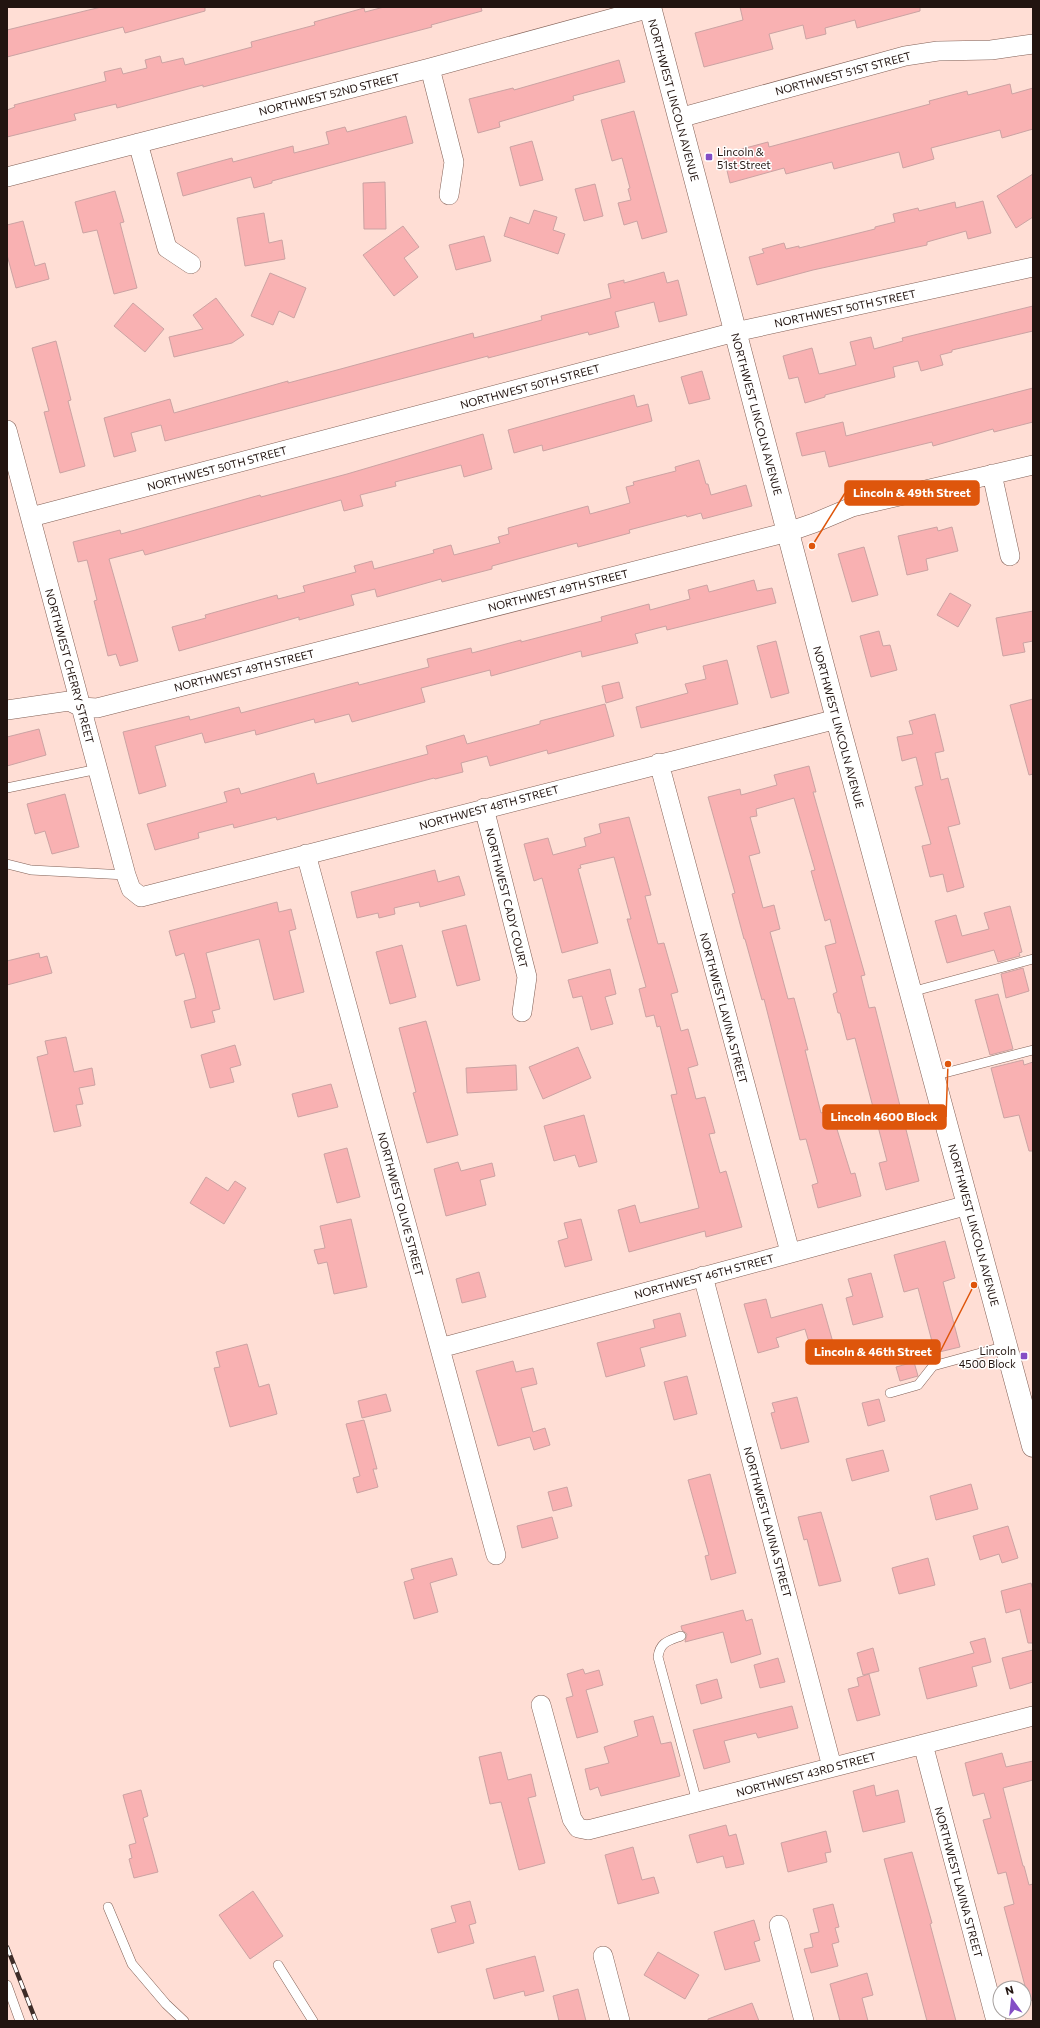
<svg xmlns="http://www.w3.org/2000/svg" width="1040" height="2028" font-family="Commissioner,sans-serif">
<rect width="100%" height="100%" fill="#ffded5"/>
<path fill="#f9b1b2" stroke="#cba3a3" d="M101,7H205V11L125,33L123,27L7,57V30Z
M384,7H481L482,11L431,25L432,27L203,87V85L117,108L116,104L74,114L76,120L7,137V110L15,107L14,105L106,81L104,72L121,68L123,74L147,68L145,60L160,56L162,63L183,58L185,65L252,47L251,42L315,25L314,22L364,8L365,12Z
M740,7H920V11L857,28L855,20L825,28L826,34L806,39L803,25L769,34L773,49L704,67L695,33L743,20Z
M619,60L625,82L573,96L574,100L499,122L500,127L478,133L469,99L513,88L514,90Z
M1010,84L1012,94L1033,88V129L1002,138L1000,130L931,148L934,159L903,168L899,152L834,169L832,162L786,174L784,168L730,183L723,154L768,142L769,147L930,104L929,101L967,91L968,95Z
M634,111L667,232L642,239L637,221L624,225L618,203L631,200L628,189L630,188L622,158L612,161L601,120Z
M406,116L413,143L272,181V183L254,188L251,177L183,196L177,173L232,158L233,162L293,146L294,153L329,144L326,132L345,127L347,132Z
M532,141L543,180L520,186L510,147Z
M1033,174V217L1016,228L997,196Z
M385,182L386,229H364L363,183Z
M595,184L603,216L584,221L575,189Z
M115,191L124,222L120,223L137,288L114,294L97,230L83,233L75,202Z
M983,201L991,233L968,239L966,231L927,242V245L813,270L757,285L749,257L764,253L762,249L784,243L786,249L799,246V248L875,229V227L895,222L893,214L918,208L919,211L955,202L956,208Z
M534,210L557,217L553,230L565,234L558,254L504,236L510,217L529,224Z
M264,213L269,243L282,240L285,259L245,266L237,218Z
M23,221L35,266L45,263L49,279L16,288L7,255V225Z
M403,226L419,247L404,258L418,277L394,296L363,255Z
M484,236L491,261L456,270L449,245Z
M664,272L667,283L678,280L687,315L659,322L654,302L615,312L619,327L589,335L588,332L488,358V356L165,441L161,425L131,433L136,451L114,457L104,418L170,399L174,413L288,381V383L337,370L473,333L474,338L542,320L541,316L611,298L608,284L624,280V283Z
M270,273L306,288L294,318L279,311L273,325L251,316Z
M216,298L244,335L232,343L174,357L169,337L203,329L193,315Z
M133,303L164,329L145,352L114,326Z
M1033,306V331L952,350V352L940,355L943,365L921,371L918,361L893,367L895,377L825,395V397L805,403L798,377L789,379L783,356L812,348L819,374L824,373L856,365L850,342L871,337L874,349L903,341L902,338Z
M56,341L71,400L68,401L85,466L60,473L44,412L49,411L32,348Z
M702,371L710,399L689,404L681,377Z
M1033,388V422L994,432L993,429L933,446L932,442L829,467L825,451L802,456L796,433L843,422L846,436Z
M634,395L637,407L648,404L652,421L543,451L542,445L514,453L508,430Z
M483,434L492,469L464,477L461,465L395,482L396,486L360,495L363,506L344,511L341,500L145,555L143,550L109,559L138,661L120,666L116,654L108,656L94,601L97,600L87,560L78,562L73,542L120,530L121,534L260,495L261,497L347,474Z
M699,460L706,484H708L711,495L746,485L752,506L703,519L701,513L687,517L686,515L629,530L630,533L578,547L577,543L492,566V569L442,582L441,579L377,597L375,589L351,595L354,605L299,620V617L179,651L172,627L206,618L205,615L277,595L278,599L305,592L303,586L356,572L354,566L372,561L374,569L434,553L433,550L451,545L454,555L500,543L498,537L509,534L508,528L588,506L590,514L630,503L626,487L634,485L633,482L676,471L675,467Z
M937,527L938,531L952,527L958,551L926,559L928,570L907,575L898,536Z
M864,547L878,595L852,602L838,554Z
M754,580L757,591L772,588L776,603L667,630L666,626L635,634L638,643L582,657L581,651L491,676L490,670L421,688L425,702L352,722L349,714L315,723L314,719L256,735L255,730L205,743L202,733L155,746L166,786L139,794L123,732L189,716L190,720L239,707L241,713L358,682L359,685L429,667L427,659L471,648L472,653L521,640V642L602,621L601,617L649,604L650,610L690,599L688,590L707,585L709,592Z
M950,593L971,605L958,627L937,615Z
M1033,611V641L1023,643L1025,652L1003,656L996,618Z
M879,631L883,646L890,645L897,670L871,677L860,636Z
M776,641L789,693L771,698L757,646Z
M727,660L738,704L641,728L636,707L688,693L685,684L706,679L703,666Z
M619,682L623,698L606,703L602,686Z
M1033,699V774L1029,775L1010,705Z
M605,704L614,736L548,754L547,750L490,766L487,756L461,763L463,772L435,779L434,778L277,820L276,817L234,828L233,824L198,833L199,838L155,850L147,824L227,802L224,792L239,788L241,794L314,773L317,784L428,754L426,746L464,735L467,744L540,724V721Z
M935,714L944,751L935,753L941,780L948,778L960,824L948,827L964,887L947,892L943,874L930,877L922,846L931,844L915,787L923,785L916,757L902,761L897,737L913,734L909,721Z
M39,729L46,755L7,766V737Z
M809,766L816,792H813L865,975L861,976L869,1008L875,1007L919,1181L886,1190L879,1163L887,1161L855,1038L847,1040L840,1013H838L833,994L837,992L825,946L836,943L830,919L825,921L811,871L815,870L794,798L756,809L757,816L750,817L760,853L749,856L763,908L774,905L780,929L770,932L788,999L794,998L808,1050H805L821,1113L831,1110L851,1174L855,1173L861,1196L818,1208L812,1185L818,1183L806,1139L800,1140L764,999L762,1000L745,939H744L732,894L735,893L708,797L740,789L741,795L777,785L774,775Z
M65,794L79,847L52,854L45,831L35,834L27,804Z
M629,817L651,895L645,896L658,944L664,943L678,992L671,994L681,1031L688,1029L698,1065L688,1068L696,1099L705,1097L715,1133L709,1134L720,1173L726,1171L742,1227L706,1237L705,1231L629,1252L618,1210L635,1205L640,1223L699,1208L671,1095L677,1094L660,1026L657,1027L654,1015L646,1017L639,989L646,987L627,919H631L614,857L580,865L581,868L578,869L598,943L562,953L542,878L534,881L524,844L548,838L553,855L586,846L584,838L601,833L599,824Z
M435,870L438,882L459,876L465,895L420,907L419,902L394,908L395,914L379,918L378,913L357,918L351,892Z
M277,902L279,912L291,909L296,929L289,931L304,992L274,1000L259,939L206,953L220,1009L212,1011L215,1022L191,1028L184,1001L196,998L194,989L184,953L176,956L169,931Z
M1010,906L1022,952L1019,953L1020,956L998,962L994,950L947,963L935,921L956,915L962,936L989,929L984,913Z
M466,925L480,980L457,986L442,931Z
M402,945L416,997L390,1004L376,952Z
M39,953L40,958L47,956L52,973L7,985V961Z
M1023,968L1029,991L1006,998L1001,974Z
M610,969L616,994L605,997L613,1024L591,1030L582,996L573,998L568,980Z
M998,994L1013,1049L990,1055L975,1000Z
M426,1021L458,1135L427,1143L413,1093L416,1092L399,1028Z
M66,1037L74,1072L92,1068L95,1085L79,1088L83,1104L76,1105L81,1126L54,1132L37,1057L48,1054L45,1041Z
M235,1045L241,1065L230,1068L234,1082L210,1088L201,1055Z
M578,1047L591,1078L543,1099L529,1067Z
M1023,1060L1024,1065L1033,1062V1151H1029L1019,1115L1004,1118L991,1068Z
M516,1065L517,1090L467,1093L466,1068Z
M331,1084L338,1107L298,1117L292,1094Z
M584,1115L597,1162L579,1167L575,1155L554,1161L544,1126Z
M347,1148L360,1197L337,1203L324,1154Z
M458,1162L461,1171L492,1163L495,1176L480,1180L486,1205L446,1216L434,1169Z
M206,1177L228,1191L235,1181L246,1188L224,1224L190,1203Z
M351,1219L367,1287L334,1294L327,1262L318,1264L314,1250L325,1248L320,1226Z
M581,1219L592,1260L565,1267L558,1241L568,1238L564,1223Z
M945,1241L955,1278L943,1282L960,1347L935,1353L918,1288L904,1292L894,1255Z
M479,1272L486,1297L462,1303L456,1279Z
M871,1273L883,1317L853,1325L846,1298L853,1296L848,1279Z
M766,1299L771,1318L822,1304L834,1346L812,1352L805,1329L776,1338L779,1347L758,1353L744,1304Z
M680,1313L686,1336L640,1348L645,1366L606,1377L597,1343L655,1328L653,1320Z
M247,1344L259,1387L269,1384L277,1414L230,1427L214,1368L220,1367L216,1352Z
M513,1361L516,1372L533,1368L537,1384L521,1388L533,1432L545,1428L550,1445L534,1450L530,1437L498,1446L476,1371Z
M914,1362L918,1376L900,1381L896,1367Z
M687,1376L697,1414L674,1420L664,1382Z
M386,1394L391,1411L362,1418L358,1401Z
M797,1397L809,1442L781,1449L771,1413L775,1412L772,1403Z
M879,1399L885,1421L868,1426L862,1403Z
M364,1420L377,1469H373L378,1487L357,1493L353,1478L360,1476L346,1424Z
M883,1450L889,1471L852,1481L846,1459Z
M710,1474L736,1573L711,1580L705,1556L709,1555L688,1480Z
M971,1484L978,1509L936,1520L930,1496Z
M567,1487L572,1506L553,1511L548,1492Z
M821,1512L841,1581L819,1586L807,1539L804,1540L798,1517Z
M552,1517L558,1538L522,1548L517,1526Z
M1008,1526L1018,1558L1002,1563L999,1554L980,1560L973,1536Z
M452,1558L457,1575L430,1583L438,1612L414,1619L404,1582L414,1579L411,1569Z
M928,1558L935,1585L899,1594L892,1568Z
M1031,1583L1033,1590V1643H1028L1020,1609L1006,1613L1001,1591Z
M743,1610L746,1621L752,1619L761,1654L731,1663L723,1632L685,1642L687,1634L682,1630L681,1626Z
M985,1638L991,1662L972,1667L977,1686L927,1699L919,1668L974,1653L970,1642Z
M873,1648L879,1671L863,1675L857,1653Z
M1033,1650V1682L1010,1689L1002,1658Z
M778,1658L785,1682L760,1688L754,1665Z
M583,1669L585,1674L599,1670L603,1685L586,1690L598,1732L577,1738L566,1698L573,1696L567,1674Z
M869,1674L880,1715L857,1721L848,1689L859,1686L857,1678Z
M717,1679L722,1698L701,1704L696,1685Z
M792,1706L798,1728L758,1738L756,1733L724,1741L730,1762L704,1769L693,1730Z
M653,1716L661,1744L671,1742L680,1776L601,1796L598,1787L590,1790L585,1769L609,1763L604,1747L638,1736L634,1721Z
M501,1752L508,1780L531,1774L536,1796L528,1798L545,1863L519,1870L501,1802L490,1804L479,1757Z
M1002,1753L1006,1767L1033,1761V1780L1003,1788L1023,1866H1024L1029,1885L1033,1884V2000L1029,2001L1004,1907L1014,1904L1006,1872L998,1874L983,1820L991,1818L984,1793L973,1796L965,1763Z
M874,1785L876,1796L898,1790L905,1822L863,1832L853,1791Z
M141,1790L148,1816L143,1818L158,1872L134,1878L129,1859L132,1858L129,1845L136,1843L123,1795Z
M726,1825L729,1836L736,1834L744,1864L726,1868L723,1856L697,1863L689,1835Z
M826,1831L831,1852L825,1853L827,1862L788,1872L781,1843Z
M633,1847L642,1880L654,1877L659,1893L618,1904L605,1855Z
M912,1852L932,1923L930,1924L956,2021H927L884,1859Z
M253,1891L283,1936L250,1959L219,1915Z
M470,1901L476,1923L469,1925L474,1943L438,1953L431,1929L456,1922L451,1906Z
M833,1904L839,1927L835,1928L839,1942L832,1944L838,1966L811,1973L804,1949L813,1947L810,1934L819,1932L813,1909Z
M754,1920L760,1940L754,1942L760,1961L725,1970L714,1932Z
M658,1952L699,1975L685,1999L644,1975Z
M535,1956L544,1991L525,1996L524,1991L494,1999L486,1969Z
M867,1973L873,1995L862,1998L868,2021H840L830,1984Z
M578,1989L586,2021H559L553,1996Z
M752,2003L759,2021H708V2019Z"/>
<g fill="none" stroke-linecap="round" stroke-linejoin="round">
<g stroke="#826056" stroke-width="10">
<path id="service" d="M7,788L98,769
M7,864L31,870L126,875
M911,992L1033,959
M933,1076L1033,1050
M890,1393L918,1385L933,1366L1006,1346
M681,1636C668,1641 660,1642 658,1657L697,1802
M108,1907L132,1964L166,2004L184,2021
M278,1965L313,2021
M7,1985L20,2021"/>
</g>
<g stroke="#826056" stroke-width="20">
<path id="minor" d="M430,68L454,162L449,195
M679,118L905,56L938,51L991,50L1033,44
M138,143L167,248L191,264
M7,177L430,68L650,8
M7,430L126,875L131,889L141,897L837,719
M992,474L1010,556
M31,517L735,332L1033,267
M7,710L69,701L81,707L97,708L788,532L814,523L852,507L1033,465
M659,763L790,1252
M484,808L527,977L522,1012
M306,854L496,1555
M703,1276L832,1767
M440,1348L968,1205
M541,1705L572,1819L578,1828L588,1830L1033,1716
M923,1744L996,2021
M779,1925L804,2021
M603,1956L620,2021"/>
</g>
<g stroke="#826056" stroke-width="23">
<path id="tertiary" d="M650,7L837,719L1033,1446"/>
</g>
<use href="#service" stroke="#fff" stroke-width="9"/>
<use href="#minor" stroke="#fff" stroke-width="19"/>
<use href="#tertiary" stroke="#fff" stroke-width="22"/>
<g stroke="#3d2c28" stroke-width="4.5">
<path id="rail" d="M7,1947L36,2021"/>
</g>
<use href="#rail" stroke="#fff" stroke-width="3" stroke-dasharray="9" stroke-linecap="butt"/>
</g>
<g fill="#844ec5" stroke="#fff" stroke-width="1.5">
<rect x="705" y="153" width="8" height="8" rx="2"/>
<rect x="1020" y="1352" width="8" height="8" rx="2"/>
</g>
<g text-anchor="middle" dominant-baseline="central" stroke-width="3" stroke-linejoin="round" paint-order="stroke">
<g font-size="11" fill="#221410" stroke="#fff">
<text transform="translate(843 73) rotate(-15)">NORTHWEST 51ST STREET</text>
<text transform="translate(329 94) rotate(-14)">NORTHWEST 52ND STREET</text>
<text transform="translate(674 100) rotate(75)">NORTHWEST LINCOLN AVENUE</text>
<text transform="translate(845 308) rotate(-12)">NORTHWEST 50TH STREET</text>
<text transform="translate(530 386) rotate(-15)">NORTHWEST 50TH STREET</text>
<text transform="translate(757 414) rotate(75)">NORTHWEST LINCOLN AVENUE</text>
<text transform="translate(217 468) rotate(-15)">NORTHWEST 50TH STREET</text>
<text transform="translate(558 590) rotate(-14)">NORTHWEST 49TH STREET</text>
<text transform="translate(70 666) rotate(75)">NORTHWEST CHERRY STREET</text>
<text transform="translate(244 670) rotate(-14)">NORTHWEST 49TH STREET</text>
<text transform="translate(839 727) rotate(75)">NORTHWEST LINCOLN AVENUE</text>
<text transform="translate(489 807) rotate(-15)">NORTHWEST 48TH STREET</text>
<text transform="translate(507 898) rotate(76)">NORTHWEST CADY COURT</text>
<text transform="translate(724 1008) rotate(75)">NORTHWEST LAVINA STREET</text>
<text transform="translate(401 1204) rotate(75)">NORTHWEST OLIVE STREET</text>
<text transform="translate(974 1225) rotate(75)">NORTHWEST LINCOLN AVENUE</text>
<text transform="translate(704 1276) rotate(-15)">NORTHWEST 46TH STREET</text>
<text transform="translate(768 1522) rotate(75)">NORTHWEST LAVINA STREET</text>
<text transform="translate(806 1774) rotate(-15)">NORTHWEST 43RD STREET</text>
<text transform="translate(959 1882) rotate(75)">NORTHWEST LAVINA STREET</text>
</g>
<g font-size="11" fill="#221410" stroke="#fff" text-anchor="start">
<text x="717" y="151">Lincoln &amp;<tspan x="717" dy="13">51st Street</tspan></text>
<text x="1016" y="1350" text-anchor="end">Lincoln<tspan x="1016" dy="13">4500 Block</tspan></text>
</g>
</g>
<path fill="none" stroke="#de560c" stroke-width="1.5" d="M812 546L845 493M948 1064L946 1117M974 1285L940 1352"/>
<g fill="#de560c" stroke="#fff" stroke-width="1.5">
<circle cx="812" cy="546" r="4"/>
<circle cx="948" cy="1064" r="4"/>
<circle cx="974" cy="1285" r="4"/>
</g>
<g fill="#de560c" stroke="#de560c" stroke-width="1.5">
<rect x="845" y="481" width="134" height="24" rx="4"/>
<rect x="823" y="1105" width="123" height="24" rx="4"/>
<rect x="806" y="1340" width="134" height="24" rx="4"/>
</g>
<g font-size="12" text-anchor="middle" font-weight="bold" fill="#fff">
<text x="912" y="497">Lincoln &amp; 49th Street</text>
<text x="884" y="1121">Lincoln 4600 Block</text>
<text x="873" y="1356">Lincoln &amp; 46th Street</text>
</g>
<rect width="1040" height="2028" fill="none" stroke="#221410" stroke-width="16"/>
<g transform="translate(1012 2000) rotate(345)"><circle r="19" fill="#ffffff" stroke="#a7a19f"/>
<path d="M0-3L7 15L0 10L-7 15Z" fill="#844ec5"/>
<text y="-6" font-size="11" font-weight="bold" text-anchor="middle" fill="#221410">N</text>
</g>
</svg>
